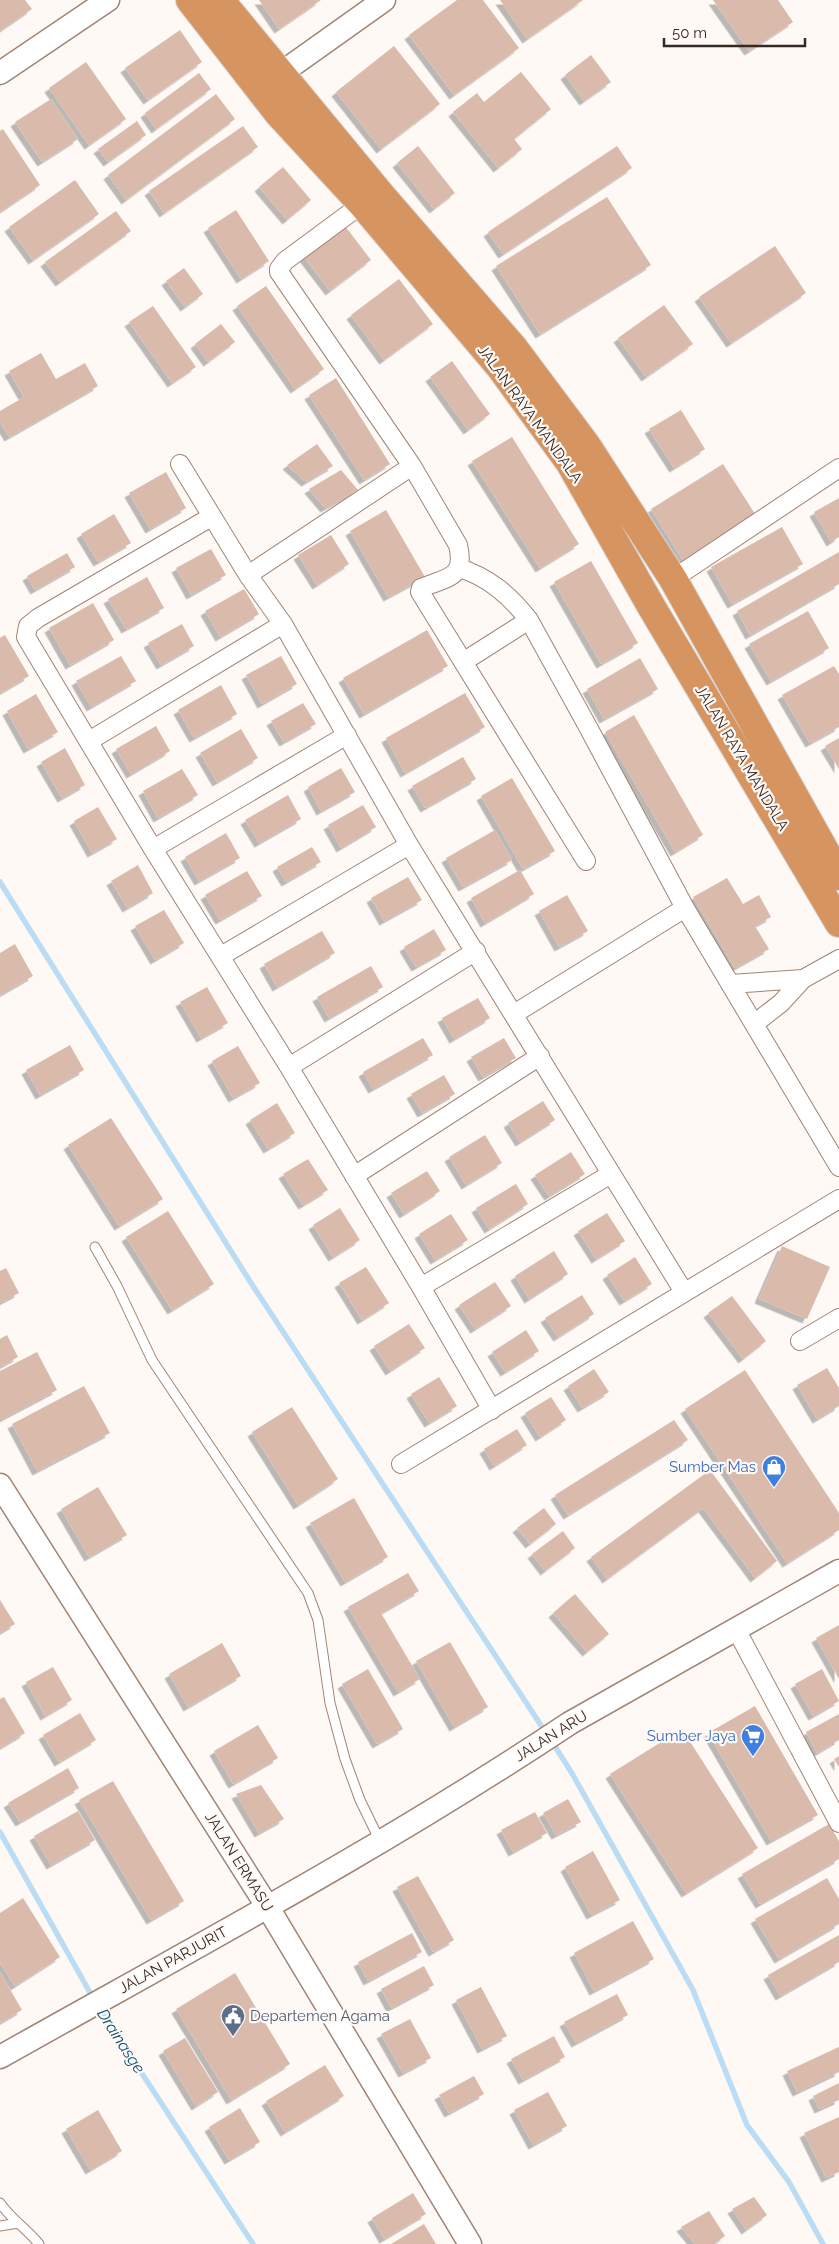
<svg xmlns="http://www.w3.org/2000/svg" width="839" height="2244" font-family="Raleway,sans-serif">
<defs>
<filter id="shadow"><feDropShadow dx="-4.5" dy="4.5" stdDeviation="0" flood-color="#0004"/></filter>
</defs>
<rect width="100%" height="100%" fill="#fff9f5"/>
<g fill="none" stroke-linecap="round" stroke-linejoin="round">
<path stroke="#badcf4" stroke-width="5.5" d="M0,882L251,1283L546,1733
M551,1740L573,1775L693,1990L747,2125L789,2182L823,2244
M0,1832L93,1998
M98,2006L253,2244"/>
</g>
<path fill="#dabaab" filter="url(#shadow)" d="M0,0H25L32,9L0,31Z
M259,0H321L279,29Z
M457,0H483L519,48L454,95L409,35Z
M500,0H583L527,39Z
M713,0H778L793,22L749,51Z
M180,30L202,62L148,100L125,68Z
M394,46L440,104L381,149L336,92Z
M591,55L611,82L584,101L565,75Z
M86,62L126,119L89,145L49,88Z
M521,72L551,109L514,139L522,149L498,168L453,112L477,93L484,102Z
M199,73L211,89L156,129L145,113Z
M216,94L235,119L126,200L108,175Z
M51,99L78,139L42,162L15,122Z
M137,121L146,135L108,162L98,149Z
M243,126L258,147L164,213L149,191Z
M3,129L40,185L0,212V131Z
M418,146L455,193L434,209L397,163Z
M617,146L632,168L503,254L488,232Z
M283,167L311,200L287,220L259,187Z
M75,180L99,214L33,260L9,227Z
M607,197L651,265L540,334L496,266Z
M236,210L269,261L241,279L208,228Z
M116,211L131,231L60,282L45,262Z
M345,226L371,260L330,291L304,257Z
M775,246L806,293L731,343L699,297Z
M184,268L203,294L185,307L166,281Z
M399,279L433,324L384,360L351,315Z
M266,286L324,369L295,389L237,306Z
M664,305L693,344L646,377L618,338Z
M153,306L196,367L172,383L129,322Z
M221,324L235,342L208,362L195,344Z
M41,353L56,379L85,363L98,386L9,437L0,422V411L24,397L9,371Z
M452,361L490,414L468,430L430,377Z
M336,378L390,464L364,480L309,395Z
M681,410L705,449L674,468L649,429Z
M512,437L579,544L540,568L472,461Z
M317,444L333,466L306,482L287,465Z
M723,464L757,517L684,562L651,509Z
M341,470L358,490L325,508L309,489Z
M166,472L186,508L150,529L129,493Z
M839,498V537L831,542L814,512Z
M386,510L425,577L388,597L350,531Z
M114,514L131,543L98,562L81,534Z
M782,527L803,564L732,604L711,567Z
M331,535L349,564L317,585L298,555Z
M211,549L226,575L191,595L176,568Z
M839,552V584L750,635L737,611Z
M67,553L75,567L35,590L27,576Z
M591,561L638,643L601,664L554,582Z
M147,577L164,608L126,629L108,599Z
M244,589L259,614L220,637L205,611Z
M93,603L114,640L70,665L49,628Z
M808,611L829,648L771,681L749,644Z
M182,624L194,646L161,665L148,643Z
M427,630L448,666L364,714L343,678Z
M5,635L29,676L0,693V638Z
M121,656L136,681L91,707L76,681Z
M281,656L297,684L262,704L246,675Z
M640,658L658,689L604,719L587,689Z
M834,666L839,674V727L810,743L782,695Z
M221,685L237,714L194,738L178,710Z
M465,693L485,727L405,773L386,738Z
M36,694L58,732L28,749L7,711Z
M303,703L316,724L284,742L271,721Z
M634,715L703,835L675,852L605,732Z
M156,726L170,751L131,774L116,749Z
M241,729L258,758L217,782L200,753Z
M839,738V769L825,746Z
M65,748L85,785L62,798L41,762Z
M463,757L476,779L425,808L412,786Z
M341,768L355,792L321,811L308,787Z
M182,769L198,795L158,818L143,791Z
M512,778L555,851L523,869L481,796Z
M288,795L301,819L259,843L245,820Z
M363,805L376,827L341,848L328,825Z
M98,807L117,839L92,853L74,821Z
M495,830L512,860L463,887L446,858Z
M226,833L240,858L199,881L185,857Z
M312,847L321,862L286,882L277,867Z
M138,865L153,893L127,908L111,881Z
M520,870L534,894L485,923L471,898Z
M247,871L262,896L220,920L205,895Z
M408,877L422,900L384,921L371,898Z
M727,878L743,904L759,895L771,917L755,926L769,949L735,968L693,897Z
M567,895L588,931L559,947L539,911Z
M164,910L184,943L155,960L135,926Z
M434,929L446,950L416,967L404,947Z
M322,931L335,953L277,987L264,964Z
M15,944L33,976L0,995V953Z
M371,966L383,987L329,1018L317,997Z
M207,987L228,1023L201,1038L180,1002Z
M478,998L490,1018L454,1039L442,1018Z
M423,1038L433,1055L373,1089L363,1072Z
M504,1038L516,1058L483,1077L471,1057Z
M70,1045L84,1070L40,1095L26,1070Z
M238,1046L260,1083L233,1098L212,1061Z
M444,1075L455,1094L422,1113L411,1094Z
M543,1101L555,1120L520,1142L508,1123Z
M277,1103L295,1133L268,1149L250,1120Z
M111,1118L163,1199L119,1226L68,1145Z
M485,1135L502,1163L466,1185L449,1157Z
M571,1152L585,1174L549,1196L535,1175Z
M308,1159L328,1190L303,1205L283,1174Z
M427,1171L440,1191L404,1214L391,1193Z
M516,1184L528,1204L489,1229L476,1208Z
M340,1208L360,1240L333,1257L313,1225Z
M168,1211L214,1284L172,1310L126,1237Z
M607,1213L625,1241L596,1259L578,1231Z
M451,1214L468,1240L435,1260L419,1234Z
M782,1246L830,1267L807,1319L759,1299Z
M554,1251L568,1274L529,1299L515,1276Z
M635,1257L652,1284L624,1301L607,1275Z
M366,1267L389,1303L362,1320L339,1283Z
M6,1268L19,1293L0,1303V1271Z
M495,1282L511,1306L475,1329L459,1305Z
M582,1295L594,1314L558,1337L545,1318Z
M732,1296L766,1341L743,1359L708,1313Z
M409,1324L425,1348L390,1371L374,1346Z
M526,1330L539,1351L505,1372L492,1352Z
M7,1335L18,1357L0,1367V1339Z
M37,1352L57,1390L0,1420V1371Z
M827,1368L839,1388V1406L817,1419L797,1385Z
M594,1369L609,1392L582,1408L568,1386Z
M745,1370L839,1513V1530L787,1563L685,1409Z
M439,1377L457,1406L429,1423L411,1394Z
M84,1386L110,1433L37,1471L12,1424Z
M551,1397L566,1420L540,1437L525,1413Z
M292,1407L338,1479L298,1505L252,1432Z
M674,1420L688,1440L568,1515L555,1495Z
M517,1429L527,1445L494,1466L484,1449Z
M710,1470L777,1561L755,1578L703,1508L607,1579L591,1557Z
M98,1487L127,1535L89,1557L61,1509Z
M354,1498L388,1557L345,1582L310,1523Z
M544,1508L556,1524L530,1544L517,1528Z
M563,1531L575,1548L545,1571L532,1554Z
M408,1573L419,1591L381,1613L420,1679L398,1692L348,1607Z
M575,1594L609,1634L587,1652L553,1613Z
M0,1600L15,1624L0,1633Z
M839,1625V1679L816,1638Z
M450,1642L488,1707L454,1727L416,1661Z
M222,1643L241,1676L188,1707L169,1674Z
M53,1667L72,1700L45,1716L26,1682Z
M368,1669L403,1729L377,1744L342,1684Z
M822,1669L839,1701L813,1716L795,1684Z
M4,1697L25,1733L0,1748V1699Z
M755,1706L818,1815L771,1841L708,1733Z
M80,1713L96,1740L59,1762L43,1735Z
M839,1714V1740L817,1753L806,1732Z
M258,1725L278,1758L233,1784L214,1751Z
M682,1729L758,1848L686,1893L610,1774Z
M839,1756V1767L834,1759Z
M68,1768L79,1788L20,1822L8,1803Z
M113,1781L184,1901L151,1920L79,1800Z
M261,1785L284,1819L259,1833L236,1794Z
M568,1799L581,1822L556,1835L543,1813Z
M78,1811L95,1840L51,1865L34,1836Z
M535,1812L547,1833L513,1852L501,1830Z
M829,1824L839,1841V1859L760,1904L742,1874Z
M593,1851L620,1900L591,1915L565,1867Z
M418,1876L454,1940L433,1952L397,1887Z
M827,1878L839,1899V1924L779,1959L755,1919Z
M23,1898L60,1957L15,1986L0,1963V1913Z
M633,1921L654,1959L594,1991L574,1953Z
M412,1933L422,1952L368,1981L358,1962Z
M839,1935V1962L780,1996L768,1975Z
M424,1966L434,1985L391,2008L381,1989Z
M0,1972L22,2010L0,2023Z
M235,1973L290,2064L231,2100L176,2009Z
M481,1987L507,2036L482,2049L456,2000Z
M617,1994L628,2015L576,2043L564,2022Z
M410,2019L431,2058L403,2073L381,2034Z
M554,2036L565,2057L523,2080L511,2059Z
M185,2038L218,2092L196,2106L163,2051Z
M839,2047V2072L797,2092L787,2071Z
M325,2065L344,2096L285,2132L266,2101Z
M474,2076L484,2094L449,2113L439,2095Z
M839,2083V2100L819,2109L813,2096Z
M548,2092L567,2126L533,2145L514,2110Z
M240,2108L260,2142L229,2160L209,2127Z
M98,2110L122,2151L90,2170L66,2129Z
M839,2117V2172L826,2178L804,2133Z
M413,2193L426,2214L384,2239L372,2218Z
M754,2197L767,2215L746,2230L732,2209Z
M709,2211L725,2236L714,2244H695L681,2227Z
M424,2224L436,2244H391Z"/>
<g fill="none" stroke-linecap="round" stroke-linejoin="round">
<g stroke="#a18474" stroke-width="11">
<path id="service" d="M95,1247L117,1286L152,1360L308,1593L318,1620L330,1703L345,1759L360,1800L380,1841
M0,2203C11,2219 27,2229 39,2244
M0,2226L18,2223"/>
</g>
<g stroke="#a18474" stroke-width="20">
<path id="minor" d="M362,204L285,261L279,269V272L412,466L458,545C466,578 448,577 421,588L420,592L586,861
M180,464L248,575L283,624L409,845L684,1292
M211,517L38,618L28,626L26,637L153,849L289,1067L421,1287L492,1410
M459,568C489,577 510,596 529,620
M248,575L412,466
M673,579L839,468
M463,662L529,620L588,727L685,908L839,1167
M89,741L283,624
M153,849L347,735
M221,956L409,845
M730,984L803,979L839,959
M514,1014L685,908
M754,1024L781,1003L803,979
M289,1067L476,951
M354,1176L540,1056
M421,1287L611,1174
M800,1341L839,1318
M401,1464L839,1199
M736,1629L839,1823"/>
</g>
<g stroke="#a18474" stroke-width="25">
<path id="tertiary" d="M0,73L108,0
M280,74L384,0
M0,1485L267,1906L470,2244
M0,2057C192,1949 387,1845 570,1723L839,1571"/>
</g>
<g stroke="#d7d4d3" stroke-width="30">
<path id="trunk" d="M190,0L278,113L362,204L500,367L570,463L651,606L839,923
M220,0L381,195L513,347L587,446L673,579L839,876"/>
</g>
<use href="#service" stroke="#fff" stroke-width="9"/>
<use href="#minor" stroke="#fff" stroke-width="18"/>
<use href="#tertiary" stroke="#fff" stroke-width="22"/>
<use href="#trunk" stroke="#d69460" stroke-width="28"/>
</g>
<defs>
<g id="shop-pin" transform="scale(1.25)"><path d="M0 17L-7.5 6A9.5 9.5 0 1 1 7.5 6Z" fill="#3f7fe0" stroke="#fff9f5"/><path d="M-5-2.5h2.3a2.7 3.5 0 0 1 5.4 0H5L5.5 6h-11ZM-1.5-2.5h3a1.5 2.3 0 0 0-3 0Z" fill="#fff"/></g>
<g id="supermarket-pin" transform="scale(1.25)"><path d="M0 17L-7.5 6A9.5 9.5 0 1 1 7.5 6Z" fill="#3f7fe0" stroke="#fff9f5"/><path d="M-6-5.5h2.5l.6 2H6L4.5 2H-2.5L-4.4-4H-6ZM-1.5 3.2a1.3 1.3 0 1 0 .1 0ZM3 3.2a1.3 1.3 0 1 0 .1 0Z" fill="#fff"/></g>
<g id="civic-pin" transform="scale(1.25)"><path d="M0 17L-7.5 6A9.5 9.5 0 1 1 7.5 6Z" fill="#5c6f8a" stroke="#fff9f5"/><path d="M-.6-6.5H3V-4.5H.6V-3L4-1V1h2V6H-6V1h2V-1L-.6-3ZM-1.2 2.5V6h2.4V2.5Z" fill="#fff"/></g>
</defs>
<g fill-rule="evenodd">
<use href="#shop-pin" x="774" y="1467"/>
<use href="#supermarket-pin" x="753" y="1736"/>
<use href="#civic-pin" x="233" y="2016"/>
</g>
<g text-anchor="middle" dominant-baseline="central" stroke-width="4.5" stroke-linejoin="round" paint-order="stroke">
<g font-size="15" fill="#352922" stroke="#fff9f5">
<text transform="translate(530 414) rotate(54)">JALAN RAYA MANDALA</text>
<text transform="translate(742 758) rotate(59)">JALAN RAYA MANDALA</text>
<text transform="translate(551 1736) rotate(-32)">JALAN ARU</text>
<text transform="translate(239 1862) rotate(58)">JALAN ERMASU</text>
<text transform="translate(173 1960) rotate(-29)">JALAN PARJURIT</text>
</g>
<g font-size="15" fill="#366cbe" stroke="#fff9f5" text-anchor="end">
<text x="756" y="1467">Sumber Mas</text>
<text x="736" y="1736">Sumber Jaya</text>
</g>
<g font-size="15" fill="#4e5e75" stroke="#fff9f5" text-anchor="start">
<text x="250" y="2016">Departemen Agama</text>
</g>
<g font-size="16" font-style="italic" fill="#045076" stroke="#fff9f5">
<text transform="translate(121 2041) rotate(57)">Drainasge</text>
</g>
</g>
<path d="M664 38v8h141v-8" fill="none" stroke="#352922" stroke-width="2.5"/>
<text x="672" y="38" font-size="15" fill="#352922" stroke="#fff9f5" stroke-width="4" paint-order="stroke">50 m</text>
</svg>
